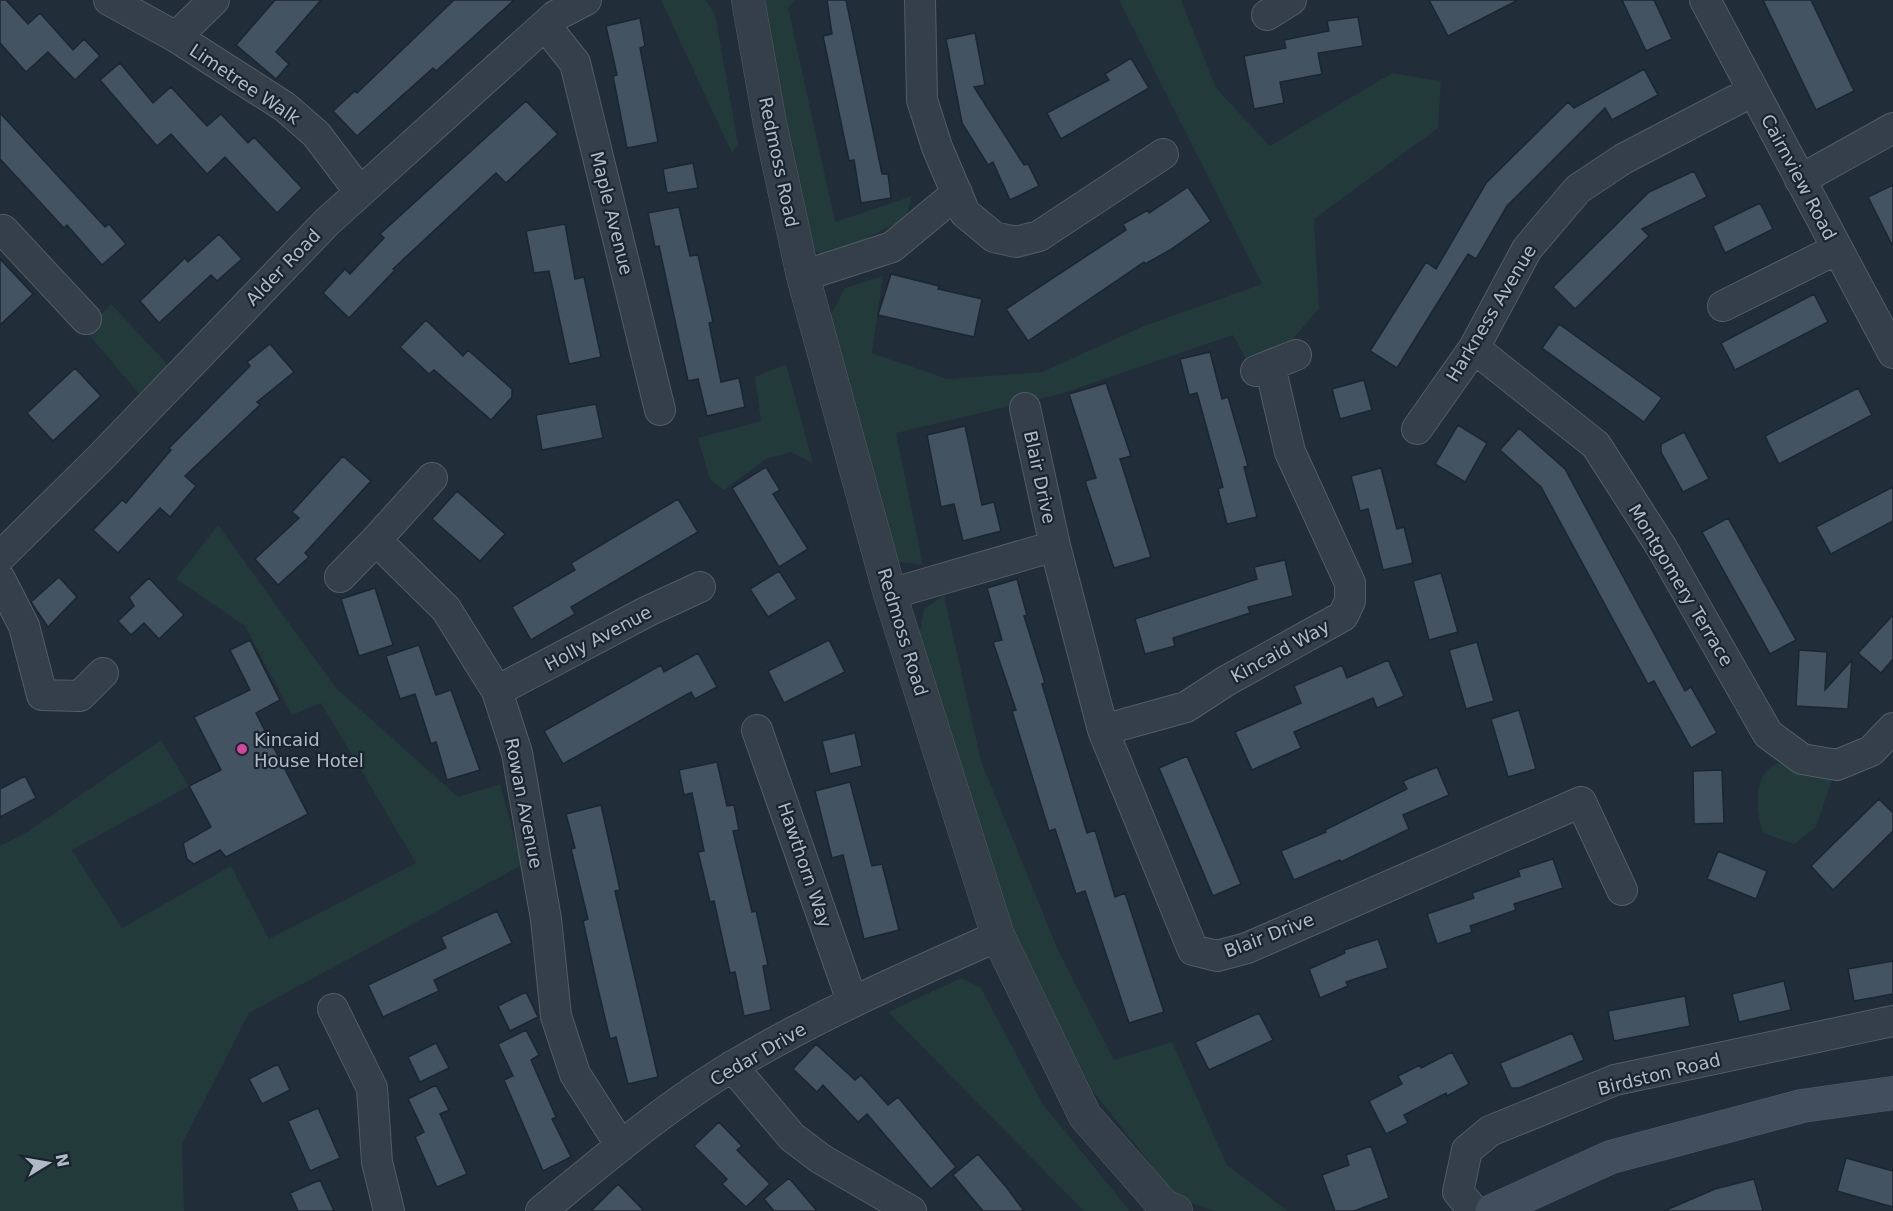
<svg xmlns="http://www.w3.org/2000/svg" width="1893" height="1211" font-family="'DejaVu Sans',sans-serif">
<rect width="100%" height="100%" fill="#212d39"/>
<path fill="#233a3a" d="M661,0H705L715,14L738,144L732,153Z
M762,0H796L788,7L835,222L912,196L906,218L826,259L807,243Z
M1119,0H1181L1216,88L1270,146L1392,73L1441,81L1438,128L1314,219L1319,309L1290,342L1248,363L1233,335L1060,394L896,433L923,565L894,561L830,316L845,288L883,276L872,353L948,379L1042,372L1144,326L1262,284Z
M111,304L168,365L139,394L86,331Z
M786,364L813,463L791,452L766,459L724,490L710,480L698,438L761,421L755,377Z
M218,525L336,688L458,797L500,784L522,865L249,1013L182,1144L184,1211H0V846L27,832L161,740L189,786L72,850L122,928L231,866L269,939L416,863L321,703L292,715L245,626L176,579Z
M944,595L981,761L1058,950L1114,1060L1172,1042L1227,1165L1288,1211H1213L1177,1197L1092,1090L992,888L919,637L924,609Z
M1802,759L1837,765L1816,827L1794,844L1763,833C1756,813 1752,777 1774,765C1781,761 1794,760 1802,759Z
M961,978L981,988L1042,1103L1130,1211H1084L888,1012Z"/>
<path fill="#445361" stroke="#1c2630" stroke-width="1.5" d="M0,0H6L28,24L40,13L73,50L84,39L100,56L75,80L48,52L26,72L0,43Z
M275,0H321L276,52L289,64L276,79L236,45Z
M454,0H514L436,71L433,68L357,136L333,111L355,91L357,93Z
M827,0H846L882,174H888L891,198L861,203L854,160L849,161L823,36L832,34Z
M1429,0H1518L1448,36Z
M1622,0H1654L1672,39L1646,51Z
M1763,0H1811L1854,91L1816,110Z
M1358,17L1363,46L1318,53L1322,74L1280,82L1284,103L1254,109L1244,56L1286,48L1284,40L1329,31L1327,21Z
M640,18L645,46L640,48L658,142L627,148L613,76L617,75L606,26Z
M975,33L985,85L974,87L1024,165L1028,164L1039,186L1010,200L993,162L988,165L962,123L946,39Z
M1131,58L1149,88L1061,139L1047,113L1109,80L1105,74Z
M120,63L153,103L171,87L207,126L221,114L248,143L254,137L302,188L277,213L225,157L207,174L171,134L157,146L100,80Z
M1644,69L1658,95L1612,120L1605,108L1507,206L1476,259L1468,254L1397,368L1370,351L1426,262L1436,269L1486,183L1568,102L1574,108Z
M526,101L558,134L506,183L496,173L393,269L395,270L349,318L323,293L345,269L350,274L384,238L380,234Z
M0,113L105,227L109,224L126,244L102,265L67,225L64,228L0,159Z
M693,163L698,188L667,193L663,169Z
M1694,171L1707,197L1642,229L1649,236L1575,309L1553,287L1649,192Z
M1893,185V247L1868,197Z
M1188,187L1211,221L1170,250L1145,264L1144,262L1028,341L1006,309L1126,230L1123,224L1148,210L1149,213Z
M1760,203L1773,229L1725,253L1713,226Z
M679,207L690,256L698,255L713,322L709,323L721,382L739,378L745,407L707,416L698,379L688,381L659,246L655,247L648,213Z
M565,224L575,279L584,277L601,357L569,364L549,271L534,273L526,231Z
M219,234L242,259L217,281L211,275L159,323L140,301L185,258L188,262Z
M0,259L33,294L0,325Z
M891,274L939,286L938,289L982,299L974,337L878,315Z
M1814,294L1828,322L1735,370L1721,343Z
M426,320L463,356L468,350L512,389V397L491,420L434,370L429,374L400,347Z
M1559,324L1662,398L1644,422L1542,348Z
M270,344L294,372L257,402L260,405L185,476L196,486L170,517L160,508L118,553L93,530L122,500L126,503L171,450L169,448L250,366L247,362Z
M1210,352L1222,399L1228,397L1248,466L1244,467L1257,517L1227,524L1218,489L1223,487L1197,393L1189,395L1180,359Z
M75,368L101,396L53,441L27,413Z
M1364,380L1372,410L1340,419L1332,389Z
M1106,383L1131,456L1120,459L1151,557L1114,568L1085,481L1096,478L1069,394Z
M1858,388L1872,415L1779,464L1765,436Z
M596,404L603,438L542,450L536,415Z
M1458,425L1487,443L1465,482L1435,464Z
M965,426L982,505L994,502L1001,531L963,541L954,504L941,507L927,435Z
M1519,428L1565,469L1685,691L1691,687L1717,733L1691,748L1654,681L1648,684L1541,487L1500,450Z
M1684,432L1709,479L1683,492L1661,452V444Z
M343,456L371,481L305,553L309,557L278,585L255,559L299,518L292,512Z
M766,467L780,490L773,494L808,549L779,567L732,488Z
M1381,468L1397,529L1404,527L1413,563L1383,570L1368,509L1360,511L1351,476Z
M1893,487V521L1831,554L1816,527Z
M457,491L505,534L480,561L432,519Z
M678,499L698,532L571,607L575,614L531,640L512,607L575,570L571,563Z
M1728,518L1796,640L1770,654L1702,532Z
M1285,560L1293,596L1248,607L1250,613L1173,638L1175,646L1145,654L1135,619L1257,579L1254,567Z
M779,571L797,599L768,617L750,589Z
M1441,573L1458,632L1429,640L1413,581Z
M59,577L77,597L48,627L31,602Z
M149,578L184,615L159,639L144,623L131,635L118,621L134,606L129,597Z
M1017,579L1027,615L1024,616L1045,683L1042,684L1087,833L1095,830L1115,897L1125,893L1164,1012L1129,1023L1085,891L1076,894L1055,829L1049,831L1012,711L1016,710L993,642L1002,640L987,588Z
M375,588L393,645L359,656L341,599Z
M1893,615V659L1881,673L1858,653Z
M250,640L280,700L256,713L308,814L226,857L220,850L194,864L187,859L183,843L211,827L189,786L221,770L194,717L250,690L230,650Z
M829,640L845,672L784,703L768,671Z
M1477,642L1494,701L1466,709L1449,650Z
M419,645L436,695L451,690L480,770L447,780L436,742L431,744L415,694L400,699L386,656Z
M1799,650L1827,652L1825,690L1852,660L1848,709L1796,706Z
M698,653L717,687L695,699L691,692L563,764L544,731L661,665L664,672Z
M1388,660L1404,696L1377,708L1373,698L1294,732L1301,748L1252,770L1235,732L1301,703L1294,686L1342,665L1347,678Z
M1519,710L1536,769L1508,777L1491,719Z
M855,733L862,766L830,774L822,741Z
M1187,756L1241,884L1213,896L1159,768Z
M717,762L727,806L734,805L739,830L733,831L752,912L756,911L768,965L763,966L771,1010L744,1016L735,972L730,973L714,901L710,902L698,852L704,851L692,793L684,795L679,770Z
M1437,767L1449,795L1403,815L1409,829L1341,862L1340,860L1294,880L1281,851L1326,832L1325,830L1407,789L1403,781Z
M1722,770L1724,823L1694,824L1693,771Z
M25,776L36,798L0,817V789Z
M850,782L872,866L882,864L899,930L864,939L843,855L832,858L815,791Z
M1879,799L1893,813V831L1833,890L1811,866Z
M601,805L620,890L615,891L658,1077L628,1084L616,1037L610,1039L598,989L583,921L588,919L571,849L575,848L566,814Z
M1718,851L1767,871L1756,899L1707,879Z
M1553,859L1563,888L1514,904L1516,910L1470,926L1472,932L1437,944L1427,914L1474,898L1472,893L1520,876L1518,870Z
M497,911L512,943L434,980L439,991L383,1017L368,985L446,948L441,937Z
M1378,939L1388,968L1346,982L1348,986L1320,998L1309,969L1345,953L1344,950Z
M1893,961V994L1854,1001L1848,969Z
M1784,981L1791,1010L1739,1022L1732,994Z
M526,992L538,1017L510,1031L498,1006Z
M1685,996L1690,1026L1614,1041L1608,1011Z
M1259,1013L1273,1040L1209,1070L1195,1042Z
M526,1030L539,1055L531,1060L556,1117L552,1119L571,1157L543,1171L504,1080L513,1076L498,1044Z
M1572,1033L1584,1060L1519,1088H1511L1500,1063Z
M436,1043L449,1068L420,1082L408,1057Z
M816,1044L855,1080L861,1075L888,1105L898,1097L956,1167L931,1189L867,1114L858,1122L823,1085L817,1092L793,1069Z
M1452,1052L1469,1084L1447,1096L1446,1093L1404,1115L1408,1123L1386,1134L1369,1101L1402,1084L1398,1076L1420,1065L1421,1068Z
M278,1064L290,1090L262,1104L249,1079Z
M436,1085L449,1110L440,1114L467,1174L437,1187L415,1137L424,1132L408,1099Z
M318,1108L340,1158L310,1171L288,1121Z
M719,1122L742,1146L737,1150L770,1184L746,1207L722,1184L727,1179L694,1146Z
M1371,1146L1389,1198L1354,1211H1335L1322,1175L1349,1165L1346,1155Z
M978,1154L1007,1188L1024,1211H983L953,1175Z
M1846,1158L1893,1171V1207L1837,1191Z
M789,1178L817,1211H774L764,1199Z
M1754,1179L1763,1211H1664L1715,1189Z
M320,1180L334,1211H298L290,1193Z
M618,1184L644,1211H591Z"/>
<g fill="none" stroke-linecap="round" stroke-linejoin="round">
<g stroke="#525d67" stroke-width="32">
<path id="minor" d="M109,0L176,37L285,107L316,134L360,192
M920,0L922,100L937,147L965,213L994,237L1016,242L1039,236L1163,154
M1705,0L1893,353
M1267,15L1291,0
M545,25L575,63L660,410
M176,37L214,0
M1800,180L1893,128
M0,233L3,230L86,319
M803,276L892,247L957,193
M1723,306L1837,249
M1474,348L1596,445L1662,548L1768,734L1802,759L1837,765L1871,751L1893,728
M1256,371L1296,355
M1417,429L1474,348L1527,249L1578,189L1623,159L1753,91
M376,540L432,478
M1055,546L1103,730L1193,950L1217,956L1247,948L1581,802L1622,890
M0,557L101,457L327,222L555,16L586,0
M340,577L376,540L446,609L497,691L517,753L546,919L556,1016L575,1074L621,1146
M0,579L24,626L42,695L80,696L103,673
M890,594L1055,546L1025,408
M497,691L648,611L700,587
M757,730L852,1001
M1103,730L1186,707L1226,681L1343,616L1350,601V583L1290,452L1270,366
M333,1009L372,1088L377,1162L389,1211
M732,1066L792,1137L821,1159L911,1211
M541,1211C602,1161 666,1106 733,1066C818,1015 908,976 998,936
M1474,1211L1458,1192L1467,1150L1490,1131L1615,1080L1893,1021"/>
</g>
<g stroke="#525d67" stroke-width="34">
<path id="tertiary" d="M748,0L770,124L803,276L890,594L998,936L1085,1116L1164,1206L1176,1211"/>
</g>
<g stroke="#525d67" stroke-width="34">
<path id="secondary" d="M1492,1211L1611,1157L1802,1106L1893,1093"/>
</g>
<use href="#minor" stroke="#343f49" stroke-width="30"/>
<use href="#tertiary" stroke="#343f49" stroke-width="33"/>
<use href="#secondary" stroke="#424e5d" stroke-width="33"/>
</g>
<circle fill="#d1479c" stroke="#1a242e" stroke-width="2" cx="242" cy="749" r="6"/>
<g text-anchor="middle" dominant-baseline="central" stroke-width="4.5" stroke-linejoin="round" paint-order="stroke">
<g font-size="18" fill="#afbac6" stroke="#1a242e">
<text transform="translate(245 84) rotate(34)">Limetree Walk</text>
<text transform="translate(779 162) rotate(78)">Redmoss Road</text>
<text transform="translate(1799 177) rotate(62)">Cairnview Road</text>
<text transform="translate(612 213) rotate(76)">Maple Avenue</text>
<text transform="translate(283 267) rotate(-46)">Alder Road</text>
<text transform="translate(1491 313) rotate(-59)">Harkness Avenue</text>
<text transform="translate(1040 477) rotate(78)">Blair Drive</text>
<text transform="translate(1681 585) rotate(59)">Montgomery Terrace</text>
<text transform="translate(903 632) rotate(73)">Redmoss Road</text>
<text transform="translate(598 638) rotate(-28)">Holly Avenue</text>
<text transform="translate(1280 651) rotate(-29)">Kincaid Way</text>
<text transform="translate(524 803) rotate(79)">Rowan Avenue</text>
<text transform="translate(805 865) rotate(71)">Hawthorn Way</text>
<text transform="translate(1269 935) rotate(-21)">Blair Drive</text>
<text transform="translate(758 1054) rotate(-30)">Cedar Drive</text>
<text transform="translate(1659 1074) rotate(-14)">Birdston Road</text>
</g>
<g font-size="18" fill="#afbac6" stroke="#1a242e" text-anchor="start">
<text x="254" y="739">Kincaid<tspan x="254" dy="21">House Hotel</tspan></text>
</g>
</g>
<g transform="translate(48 1163) rotate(79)" stroke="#1a242e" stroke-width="4.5" paint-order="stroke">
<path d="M0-4.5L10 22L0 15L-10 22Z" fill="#afbac6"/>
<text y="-9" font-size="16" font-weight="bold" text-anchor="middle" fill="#afbac6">N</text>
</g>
</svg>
